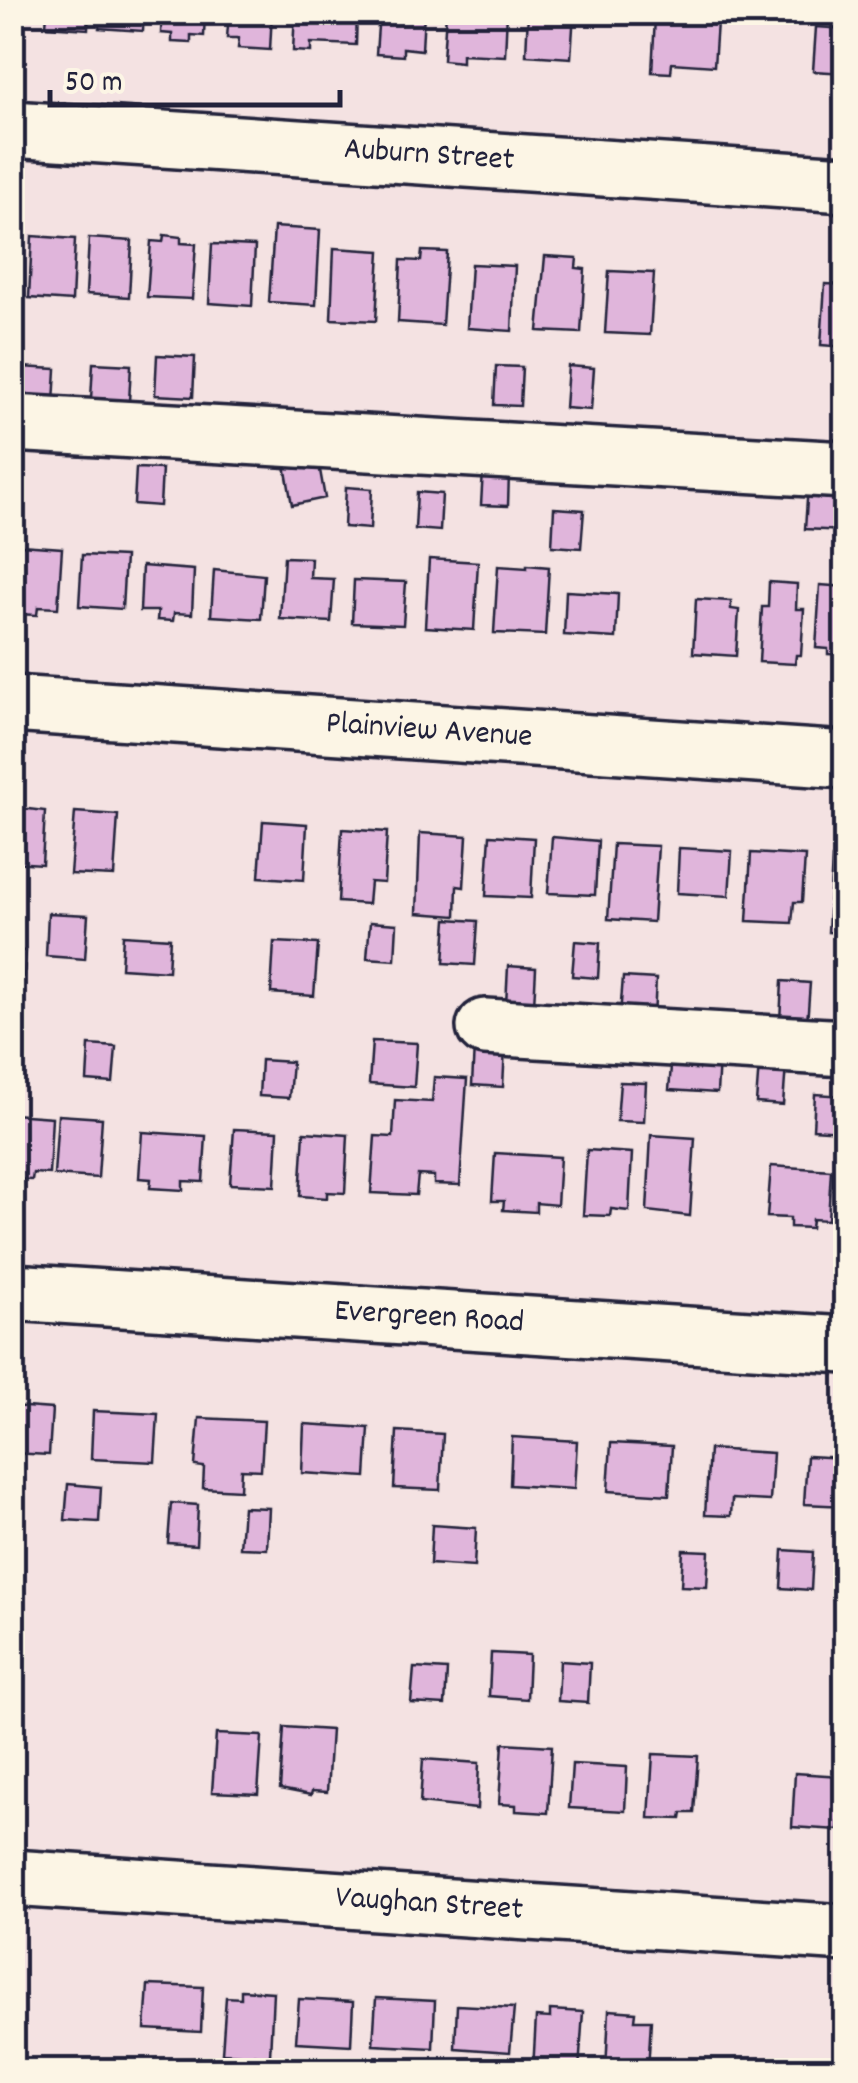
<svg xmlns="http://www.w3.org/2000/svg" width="858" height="2083" font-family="Dekko,sans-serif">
<rect width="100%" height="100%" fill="#f4e2e2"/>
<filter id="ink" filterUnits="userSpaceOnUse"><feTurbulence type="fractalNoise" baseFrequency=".01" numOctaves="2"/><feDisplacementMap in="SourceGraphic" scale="20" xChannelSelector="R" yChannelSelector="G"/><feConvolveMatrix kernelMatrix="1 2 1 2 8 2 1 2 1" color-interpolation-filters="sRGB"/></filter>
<g filter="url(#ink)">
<path fill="#e0b5db" stroke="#22223b" stroke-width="2.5" d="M47,12H89L88,29L46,26Z
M100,12H144L143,31L99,28Z
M162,12H205L204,36L191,35V43L172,42V34L161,33Z
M229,12H272L270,50L238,48L239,38H227Z
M295,12H357L356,45L311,43V52L293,51Z
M379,12H424L422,50L403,48V56L376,54Z
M446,12H507L505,56L462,54V62L443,60Z
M528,12H574L571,58L526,55Z
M655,18L717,22L714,66L672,63L671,73L652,72Z
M816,27L846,29V73L813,71Z
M274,227L320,230L316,305L269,302Z
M164,235L181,237V243L196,244L192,299L147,297L151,241L163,242Z
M32,236L75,239L72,301L29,298Z
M89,238L132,241L129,297L86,294Z
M212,244L255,246L252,306L209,303Z
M334,248L380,251L376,321L331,319Z
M422,251L447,252L442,325L398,322L401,260L421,261Z
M545,256L577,258L576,268L585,269L581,333L538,331Z
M471,264L515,266L512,331L467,328Z
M609,271L654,273L650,335L605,333Z
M825,284L846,285V347L821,345Z
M157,355L195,357L193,397L155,395Z
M93,363L131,365L129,402L91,399Z
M496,366L522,367L520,406L494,405Z
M568,366L594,368L591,410L565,408Z
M21,367L56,369L54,403L18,401Z
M318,459L325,498L292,505L285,465Z
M136,468L162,469L160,506L134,504Z
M483,470L509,472L508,506L481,505Z
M808,485L846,487L844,531L805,529Z
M346,487L372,489L370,529L344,527Z
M417,492L442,494L440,531L415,529Z
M554,508L584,510L581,548L552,546Z
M20,545L62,548L58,608L38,607L37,615L16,614Z
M82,555L125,557L122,609L79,606Z
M284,557L311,558L310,578L334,579L331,622L280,619Z
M429,559L478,562L474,630L425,627Z
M527,565L549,567L545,635L494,633L498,566L527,568Z
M142,566L194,570L192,614L174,613L173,621L157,620L158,611H140Z
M214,570L264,575L261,619L211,616Z
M354,580L406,582L403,625L352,623Z
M769,582L797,584L796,609H804L801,655H796L795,664L759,662L762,607H768Z
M820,585L846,587V655L828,654V649L816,648Z
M566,591L618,594L616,638L564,635Z
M696,599L731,601V609L739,610L736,656L693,653Z
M12,807L45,811L42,864L12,862Z
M75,812L118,815L114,876L70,874Z
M263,821L307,824L304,880L259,877Z
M342,829L387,832L384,883L370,882L368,904L338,902Z
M420,833L467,836L464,887L457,886L456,916L417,913Z
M490,835L534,838L531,898L486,896Z
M552,837L598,841L595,895L548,893Z
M613,844L658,846L653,922L608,919Z
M679,848L732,851L729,896L677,893Z
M751,853L805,856L802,902H794L792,923L747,921Z
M832,858L846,859V933L828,932Z
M48,913L88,915L85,959L46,956Z
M447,919L478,921L475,965L444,963Z
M370,922L397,924L395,960L367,958Z
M123,935L170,938L168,971L121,968Z
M575,941L600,943L598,978L572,976Z
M274,942L318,944L314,996L271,993Z
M12,950L26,951L24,977L12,976Z
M508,966L536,968L534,1006L506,1005Z
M623,977L656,979L654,1018L620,1016Z
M782,981L810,983L807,1024L780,1022Z
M12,1017H21L20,1042L12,1041Z
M372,1041L417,1043L414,1087L369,1084Z
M89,1045L116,1047L113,1083L87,1081Z
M474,1046L505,1048L503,1087L472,1085Z
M672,1055L719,1058L717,1093L669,1090Z
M261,1060L292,1062L289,1098L259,1096Z
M759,1063L786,1065L783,1105L756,1103Z
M434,1077L467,1079L460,1185L434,1184V1176L418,1175L416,1195L371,1193L375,1136L393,1137L395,1100L432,1102Z
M620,1082L646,1083L644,1122L617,1121Z
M815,1094L844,1096L842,1131L813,1129Z
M12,1114L52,1117L49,1174L33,1173L32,1180L12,1179Z
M58,1115L102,1118L98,1178L54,1175Z
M234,1129L278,1131L275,1186L230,1184Z
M142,1132L206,1136L203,1182L183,1181V1190L150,1188L151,1179L139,1178Z
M304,1132L348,1135L345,1193L327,1192V1198L300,1196Z
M651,1135L695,1138L690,1216L647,1211Z
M587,1150L632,1153L629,1211L611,1209L610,1216L583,1215Z
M495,1153L560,1157L557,1205L536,1203V1212L503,1210L504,1201H492Z
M771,1166L831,1170L828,1220L812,1219L811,1228L790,1227V1218L767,1217Z
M12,1406L52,1409L49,1455L12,1453Z
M93,1411L158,1414L155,1462L91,1459Z
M199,1418L264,1421L261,1470L241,1469L240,1490L203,1488L204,1467L195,1466Z
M304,1424L369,1428L366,1477L302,1473Z
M397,1431L443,1434L440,1490L394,1488Z
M512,1437L577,1441L574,1489L510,1485Z
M611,1443L672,1446L669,1495L608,1491Z
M709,1449L773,1453L770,1501L732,1499L731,1516L705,1515Z
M807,1456L846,1458V1506L804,1504Z
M68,1484L101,1487L99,1522L65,1520Z
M171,1503L198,1505L196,1545L168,1543Z
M243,1507L269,1508L267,1549L240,1548Z
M432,1525L476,1528L474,1567L430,1564Z
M683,1550L709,1551L707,1587L681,1586Z
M783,1550L813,1552L811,1590L781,1588Z
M491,1653L529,1655L527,1699L489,1696Z
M560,1661L590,1663L588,1703L558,1701Z
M414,1668L447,1670L445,1705L411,1703Z
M284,1727L331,1730L327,1792L312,1791L311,1795L280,1789Z
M216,1734L262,1736L258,1794L212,1792Z
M503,1743L552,1746L548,1813L516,1811V1805L499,1804Z
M653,1754L698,1756L694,1813H682L681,1819L649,1818Z
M423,1759L479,1763L477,1809L420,1803Z
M572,1764L627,1767L625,1811L569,1808Z
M795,1773L841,1776L838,1830L792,1827Z
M148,1985L203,1987L201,2032L145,2029Z
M241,1990L273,1992L270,2056L222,2053L226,1997L241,1998Z
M376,1998L435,2001L433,2048L373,2045Z
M299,1999L353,2002L351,2045L296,2042Z
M457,2005L514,2008L510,2052L455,2048Z
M550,2010L583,2012L579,2070H533L536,2017L550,2018Z
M609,2010L636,2012L635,2020H651L648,2070H606Z"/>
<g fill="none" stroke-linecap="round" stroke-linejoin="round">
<g stroke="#22223b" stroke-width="62">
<g id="minor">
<path id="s1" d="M12,129L846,184"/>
<path d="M12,423L846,470"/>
<path id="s2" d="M12,704L846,760"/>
<path d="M485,1027L846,1048"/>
<path id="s3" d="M12,1292L846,1345"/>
<path id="s4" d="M12,1878L846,1933"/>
</g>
</g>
<use href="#minor" stroke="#fcf5e5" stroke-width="55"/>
</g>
</g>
<g text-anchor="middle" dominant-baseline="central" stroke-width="8" stroke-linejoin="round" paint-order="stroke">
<g font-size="32" fill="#22223b" stroke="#fcf5e5">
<text stroke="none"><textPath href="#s1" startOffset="418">Auburn Street</textPath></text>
<text stroke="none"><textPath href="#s2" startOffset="418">Plainview Avenue</textPath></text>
<text stroke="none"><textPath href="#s3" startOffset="418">Evergreen Road</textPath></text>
<text stroke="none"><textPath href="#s4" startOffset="418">Vaughan Street</textPath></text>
</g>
</g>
<rect width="858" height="2083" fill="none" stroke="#fcf5e5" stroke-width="50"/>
<rect x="25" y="25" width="808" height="2033" fill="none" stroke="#22223b" stroke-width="4" filter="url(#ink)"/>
<path d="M50 90v15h290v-15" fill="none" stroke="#22223b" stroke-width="5"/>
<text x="65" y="90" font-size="30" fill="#22223b" stroke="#fcf5e5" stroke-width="8" paint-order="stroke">50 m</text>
</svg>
